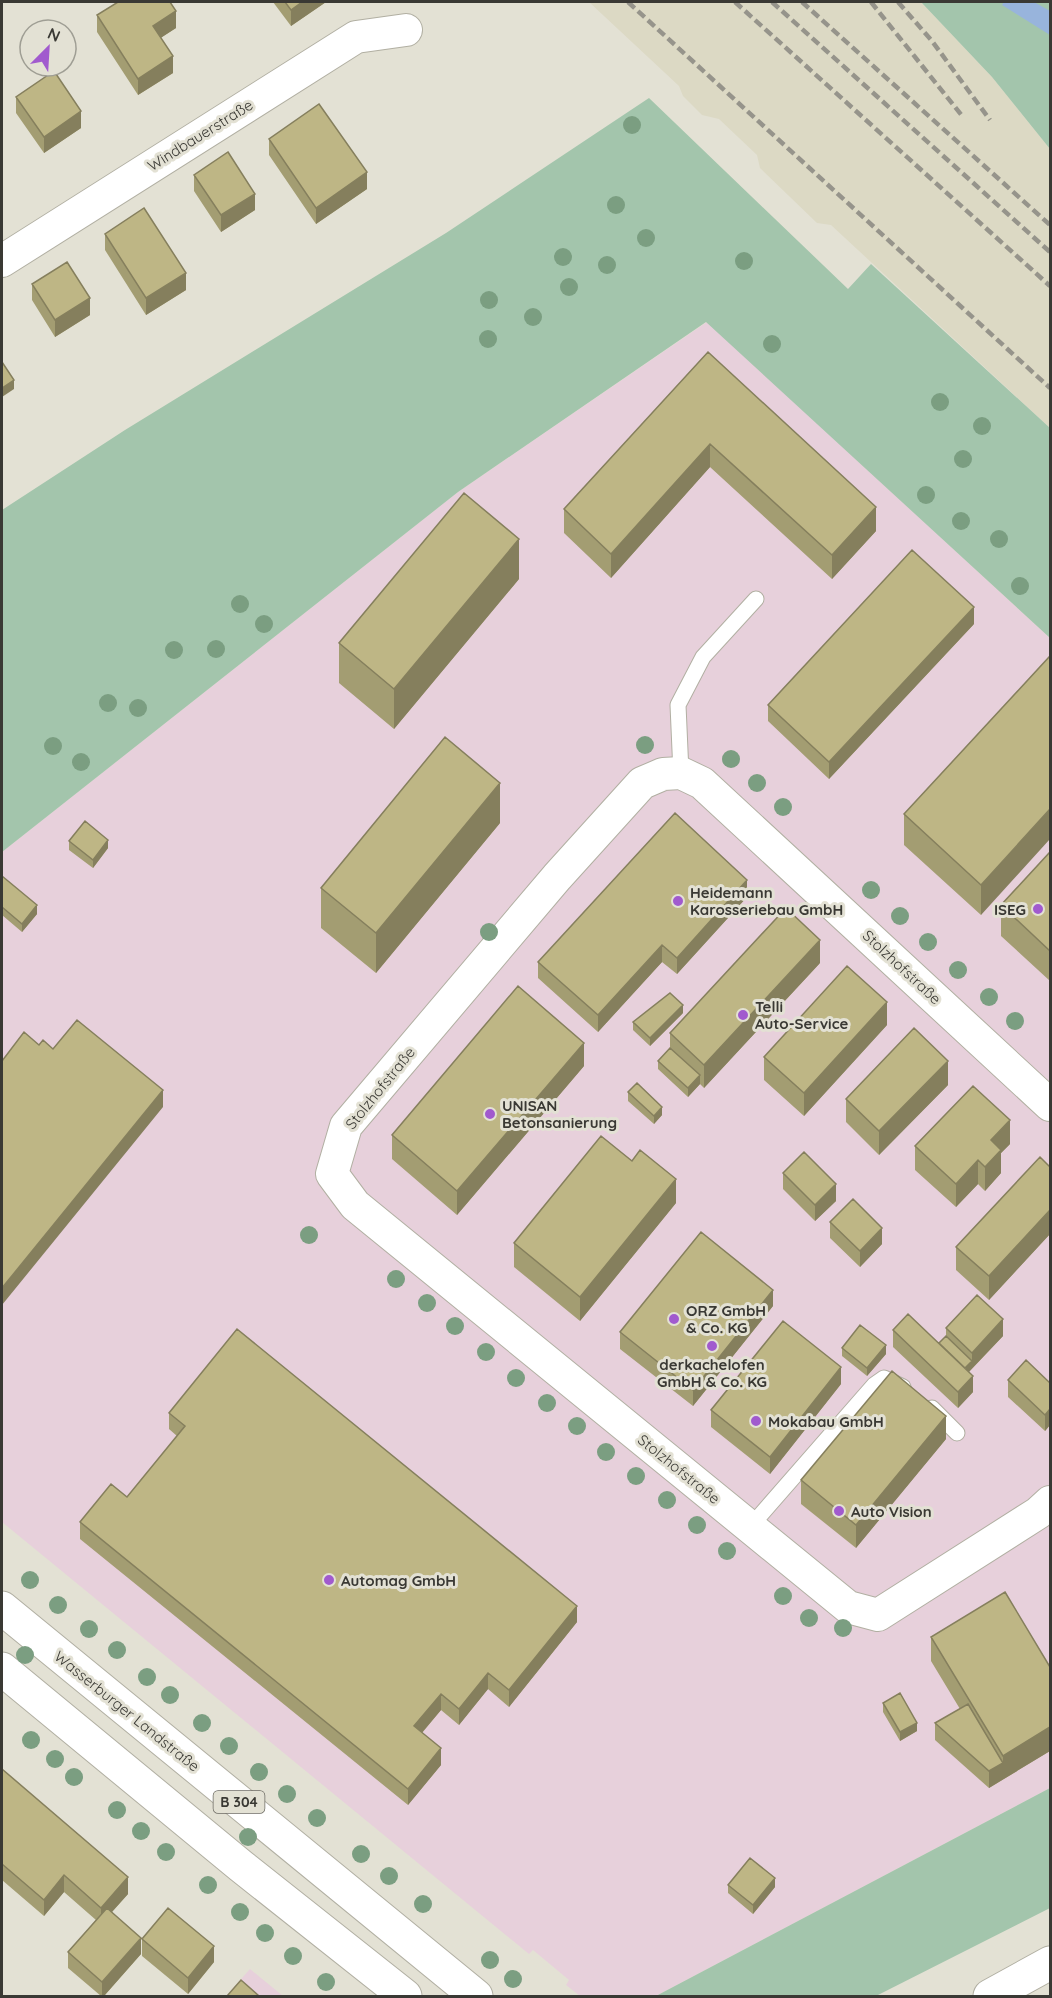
<svg xmlns="http://www.w3.org/2000/svg" width="1052" height="1998" font-family="Quicksand,sans-serif">
<rect width="100%" height="100%" fill="#e3e1d4"/>
<path fill="#e7d0db" d="M707,322L1050,638V1788L656,1996H580L566,1985L569,1980L533,1950L529,1954L2,1522V852L458,492Z
M250,1969L283,1996H226Z"/>
<path fill="#dcd9c4" d="M589,2H921L992,77L1050,149V428L831,225L817,223L760,168L757,155L719,119L702,115L683,96L679,86Z"/>
<path fill="#a3c5ac" d="M921,2H1050V149L992,77Z
M649,98L848,289L871,264L1050,428V638L706,322L458,492L2,852V510L125,430L446,233Z
M1050,1788V1908L876,1996H656Z"/>
<path fill="#98b4dc" d="M1004,2H1034L1050,11V35L1002,5Z"/>
<g fill="none" stroke-linecap="round" stroke-linejoin="round">
<g stroke="#b1afa2" stroke-width="17">
<path id="lane" d="M681,773L678,705L703,657L756,599
M932,1408L957,1433
M750,1527L874,1385L884,1378L903,1387"/>
</g>
<g stroke="#b1afa2" stroke-width="34">
<path id="street" d="M2,261L356,37L406,30
M1050,1105L702,783L681,773L663,774L642,783L557,877L346,1126L332,1174L355,1205L848,1607L878,1615L1038,1513L1050,1502"/>
</g>
<g stroke="#b1afa2" stroke-width="35">
<path id="secondary" d="M990,1996L1050,1963"/>
</g>
<g stroke="#b1afa2" stroke-width="35">
<path id="primary" d="M2,1608L476,1996
M2,1669L241,1866L405,1996"/>
</g>
<use href="#lane" stroke="#fff" stroke-width="15"/>
<use href="#street" stroke="#fff" stroke-width="32"/>
<use href="#secondary" stroke="#fff" stroke-width="33"/>
<use href="#primary" stroke="#fff" stroke-width="33"/>
<path stroke="#96948b" stroke-width="4.5" stroke-dasharray="9 4.5" stroke-linecap="butt" d="M628,2L1050,388
M735,2L1050,286
M772,2L1050,252
M802,2L1050,225
M871,2L963,117
M898,2L932,41L990,120"/>
</g>
<g fill="#7b9e81">
<circle cx="632" cy="125" r="9"/>
<circle cx="616" cy="205" r="9"/>
<circle cx="646" cy="238" r="9"/>
<circle cx="563" cy="257" r="9"/>
<circle cx="744" cy="261" r="9"/>
<circle cx="607" cy="265" r="9"/>
<circle cx="569" cy="287" r="9"/>
<circle cx="489" cy="300" r="9"/>
<circle cx="533" cy="317" r="9"/>
<circle cx="488" cy="339" r="9"/>
<circle cx="772" cy="344" r="9"/>
<circle cx="940" cy="402" r="9"/>
<circle cx="982" cy="426" r="9"/>
<circle cx="963" cy="459" r="9"/>
<circle cx="926" cy="495" r="9"/>
<circle cx="961" cy="521" r="9"/>
<circle cx="999" cy="539" r="9"/>
<circle cx="1020" cy="586" r="9"/>
<circle cx="240" cy="604" r="9"/>
<circle cx="264" cy="624" r="9"/>
<circle cx="216" cy="649" r="9"/>
<circle cx="174" cy="650" r="9"/>
<circle cx="108" cy="703" r="9"/>
<circle cx="138" cy="708" r="9"/>
<circle cx="645" cy="745" r="9"/>
<circle cx="53" cy="746" r="9"/>
<circle cx="731" cy="759" r="9"/>
<circle cx="81" cy="762" r="9"/>
<circle cx="757" cy="783" r="9"/>
<circle cx="783" cy="807" r="9"/>
<circle cx="871" cy="890" r="9"/>
<circle cx="900" cy="916" r="9"/>
<circle cx="489" cy="932" r="9"/>
<circle cx="928" cy="942" r="9"/>
<circle cx="958" cy="970" r="9"/>
<circle cx="989" cy="997" r="9"/>
<circle cx="1015" cy="1021" r="9"/>
<circle cx="309" cy="1235" r="9"/>
<circle cx="396" cy="1279" r="9"/>
<circle cx="427" cy="1303" r="9"/>
<circle cx="455" cy="1326" r="9"/>
<circle cx="486" cy="1352" r="9"/>
<circle cx="516" cy="1378" r="9"/>
<circle cx="547" cy="1403" r="9"/>
<circle cx="577" cy="1426" r="9"/>
<circle cx="606" cy="1452" r="9"/>
<circle cx="636" cy="1476" r="9"/>
<circle cx="667" cy="1500" r="9"/>
<circle cx="697" cy="1525" r="9"/>
<circle cx="727" cy="1551" r="9"/>
<circle cx="30" cy="1580" r="9"/>
<circle cx="783" cy="1596" r="9"/>
<circle cx="58" cy="1605" r="9"/>
<circle cx="809" cy="1618" r="9"/>
<circle cx="843" cy="1628" r="9"/>
<circle cx="89" cy="1629" r="9"/>
<circle cx="117" cy="1650" r="9"/>
<circle cx="25" cy="1655" r="9"/>
<circle cx="147" cy="1677" r="9"/>
<circle cx="170" cy="1695" r="9"/>
<circle cx="202" cy="1723" r="9"/>
<circle cx="31" cy="1740" r="9"/>
<circle cx="229" cy="1746" r="9"/>
<circle cx="55" cy="1759" r="9"/>
<circle cx="259" cy="1772" r="9"/>
<circle cx="74" cy="1777" r="9"/>
<circle cx="287" cy="1794" r="9"/>
<circle cx="117" cy="1810" r="9"/>
<circle cx="317" cy="1818" r="9"/>
<circle cx="141" cy="1831" r="9"/>
<circle cx="248" cy="1837" r="9"/>
<circle cx="166" cy="1852" r="9"/>
<circle cx="361" cy="1854" r="9"/>
<circle cx="389" cy="1876" r="9"/>
<circle cx="208" cy="1885" r="9"/>
<circle cx="423" cy="1904" r="9"/>
<circle cx="240" cy="1912" r="9"/>
<circle cx="265" cy="1933" r="9"/>
<circle cx="293" cy="1956" r="9"/>
<circle cx="490" cy="1960" r="9"/>
<circle cx="513" cy="1979" r="9"/>
<circle cx="326" cy="1982" r="9"/>
</g>
<path fill="#a39d72" d="M273,2H326L291,26Z
M97,15L176,28L160,38L173,73L138,95L97,32Z
M16,97L81,128L44,153L16,113Z
M269,139L367,189L316,224L269,155Z
M194,175L255,210L221,232L194,191Z
M105,234L186,290L146,315L105,250Z
M32,284L90,315L55,337L32,300Z
M708,352L876,531L832,579L710,467L611,578L564,533V509Z
M519,579L394,729L339,683V643Z
M974,624L829,779L768,721V705Z
M1050,656L981,915L904,845V814Z
M500,823L376,973L321,928V888Z
M69,841L108,848L93,868L69,850Z
M1050,852V981L1001,936V905Z
M2,876L37,914L22,932L2,915Z
M747,897L677,974L662,962L598,1032L538,978V962Z
M820,963L704,1088L700,1084L688,1097L658,1069V1061L670,1048V1033Z
M683,1013L650,1046L633,1030V1022Z
M887,1025L804,1116L764,1080V1057Z
M584,1066L457,1215L392,1159V1135Z
M948,1085L879,1155L846,1122V1099Z
M628,1092L662,1115L654,1124L628,1101Z
M1010,1144L1001,1153V1173L985,1191L978,1184L956,1207L915,1170V1146Z
M1050,1167V1234L989,1300L956,1270V1247Z
M783,1173L836,1201L815,1221L783,1189Z
M676,1203L580,1321L514,1267V1243Z
M830,1222L882,1244L860,1267L830,1238Z
M773,1306L693,1406L620,1349V1332Z
M946,1328L1003,1336L969,1372L973,1392L958,1408L893,1347V1330L939,1343L946,1336Z
M842,1348L886,1354L867,1376L842,1356Z
M1008,1380L1050,1383V1425L1045,1431L1008,1397Z
M841,1384L770,1474L711,1427V1410Z
M169,1413L577,1622L509,1707L488,1689L459,1725L441,1710L422,1733L441,1765L408,1805L80,1539V1522L127,1497L177,1436L169,1429Z
M946,1439L856,1548L801,1504V1480Z
M931,1637L1050,1751L989,1788L935,1740V1723L960,1709L931,1661Z
M883,1703L917,1731L900,1741L883,1712Z
M2,1769L128,1894L112,1912L141,1954L104,1996H101L68,1968V1952L96,1920L64,1892L44,1916L2,1880Z
M728,1885L775,1887L753,1914L728,1893Z
M142,1939L214,1962L188,1994L142,1956Z"/>
<path fill="#857f5d" d="M302,2H326L291,26V10Z
M176,11V28L153,43V26Z
M173,56V73L138,95V79Z
M81,111V128L44,153V137Z
M367,172V189L316,224V208Z
M255,194V210L221,232V215Z
M186,273V290L146,315V298Z
M90,298V315L55,337V320Z
M14,380V389L2,397V388Z
M710,444V467L611,578V554Z
M876,507V531L832,579V555Z
M519,539V579L394,729V689Z
M974,607V624L829,779V762Z
M500,783V823L376,973V933Z
M1050,809V839L981,915V885Z
M108,840V848L93,868V860Z
M747,880V897L677,974V958Z
M37,905V914L22,932V924Z
M820,940V963L704,1088V1065Z
M662,945V962L598,1032V1015Z
M887,1002V1025L804,1116V1093Z
M683,1005V1013L650,1046V1038Z
M584,1043V1066L457,1215V1191Z
M948,1061V1085L879,1155V1131Z
M700,1075V1084L688,1097V1088Z
M163,1090V1107L2,1305V1288Z
M662,1107V1115L654,1124V1116Z
M1010,1120V1144L1001,1153V1173L985,1191V1167L991,1140Z
M978,1160V1184L956,1207V1184Z
M676,1179V1203L580,1321V1297Z
M836,1184V1201L815,1221V1205Z
M1050,1210V1234L989,1300V1276Z
M882,1228V1244L860,1267V1251Z
M773,1290V1306L693,1406V1390Z
M1003,1319V1336L962,1379V1371L972,1361V1353Z
M886,1345V1354L867,1376V1368Z
M841,1367V1384L770,1474V1457Z
M973,1376V1392L958,1408V1392Z
M1050,1409V1425L1045,1431V1415Z
M946,1416V1439L856,1548V1525Z
M577,1606V1622L509,1707V1690Z
M488,1673V1689L459,1725V1709Z
M441,1694V1710L414,1742V1726Z
M917,1723V1731L900,1741V1732Z
M1050,1727V1751L989,1788V1771L1003,1763V1756Z
M441,1748V1765L408,1805V1789Z
M64,1875V1892L44,1916V1900Z
M128,1877V1894L101,1924V1908Z
M775,1878V1887L753,1914V1905Z
M141,1938V1954L104,1996H102V1982Z
M214,1946V1962L188,1994V1978Z"/>
<path fill="#beb685" stroke="#857f5d" stroke-width="1.5" d="M118,2H170L176,11L153,26L173,56L138,79L97,15Z
M285,2H302L291,10Z
M54,71L81,111L44,137L16,97Z
M319,104L367,172L316,208L269,139Z
M228,152L255,194L221,215L194,175Z
M144,208L186,273L146,298L105,234Z
M67,262L90,298L55,320L32,284Z
M708,352L876,507L832,555L710,444L611,554L564,509Z
M2,362L14,380L2,388Z
M464,493L519,539L394,689L339,643Z
M912,550L974,607L829,762L768,705Z
M1050,656V809L981,885L904,814Z
M445,737L500,783L376,933L321,888Z
M675,813L747,880L677,958L662,945L598,1015L538,962Z
M85,821L108,840L93,860L69,841Z
M1050,852V951L1001,905Z
M2,876L37,905L22,924L2,907Z
M786,908L820,940L704,1065L670,1033Z
M847,966L887,1002L804,1093L764,1057Z
M518,986L584,1043L457,1191L392,1135Z
M670,993L683,1005L650,1038L633,1022Z
M77,1020L163,1090L2,1288V1061L24,1032L39,1045L43,1040L53,1049Z
M914,1028L948,1061L879,1131L846,1099Z
M670,1048L700,1075L688,1088L658,1061Z
M637,1083L662,1107L654,1116L628,1092Z
M973,1086L1010,1120L991,1140L1001,1150L985,1167L978,1160L956,1184L915,1146Z
M601,1136L632,1161L640,1150L676,1179L580,1297L514,1243Z
M804,1152L836,1184L815,1205L783,1173Z
M1040,1157L1050,1167V1210L989,1276L956,1247Z
M853,1199L882,1228L860,1251L830,1222Z
M701,1232L773,1290L693,1390L620,1332Z
M977,1295L1003,1319L972,1353L946,1328Z
M908,1314L973,1376L958,1392L893,1330Z
M783,1321L841,1367L770,1457L711,1410Z
M860,1325L886,1345L867,1368L842,1348Z
M237,1329L577,1606L509,1690L488,1673L459,1709L441,1694L414,1726L441,1748L408,1789L80,1522L111,1484L127,1497L185,1426L169,1413Z
M946,1336L972,1361L965,1368L939,1343Z
M1026,1360L1050,1383V1409L1045,1415L1008,1380Z
M892,1371L946,1416L856,1525L801,1480Z
M1005,1592L1050,1667V1727L1003,1756L931,1637Z
M900,1693L917,1723L900,1732L883,1703Z
M968,1704L1003,1763L989,1771L935,1723Z
M2,1769L128,1877L101,1908L64,1875L44,1900L2,1864Z
M750,1858L775,1878L753,1905L728,1885Z
M107,1908L141,1938L102,1982L68,1952Z
M168,1908L214,1946L188,1978L142,1939Z
M241,1980L259,1996H227Z"/>
<g fill="#a15ace" stroke="#e3e1d4" stroke-width="2">
<circle cx="678" cy="901" r="6"/>
<circle cx="1038" cy="909" r="6"/>
<circle cx="743" cy="1015" r="6"/>
<circle cx="490" cy="1114" r="6"/>
<circle cx="674" cy="1319" r="6"/>
<circle cx="712" cy="1346" r="6"/>
<circle cx="756" cy="1421" r="6"/>
<circle cx="839" cy="1511" r="6"/>
<circle cx="329" cy="1580" r="6"/>
</g>
<g text-anchor="middle" dominant-baseline="central" stroke-width="6" stroke-linejoin="round" paint-order="stroke">
<rect fill="#e3e1d4" stroke="#6d6b64" stroke-width="1.5" x="213.5" y="1791" width="51" height="22" rx="4.5"/>
<g font-size="14" font-weight="bold" fill="#3a3934">
<text x="239" y="1802">B 304</text>
</g>
<g font-size="15" fill="#3a3934" stroke="#e3e1d4">
<text transform="translate(200 135) rotate(-32)">Windbauerstraße</text>
<text transform="translate(902 967) rotate(43)">Stolzhofstraße</text>
<text transform="translate(380 1088) rotate(-51)">Stolzhofstraße</text>
<text transform="translate(679 1469) rotate(39)">Stolzhofstraße</text>
<text transform="translate(127 1711) rotate(39)">Wasserburger Landstraße</text>
</g>
<g font-size="15" font-weight="bold" fill="#3a3934" stroke="#e3e1d4" text-anchor="start">
<text x="690" y="892">Heidemann<tspan x="690" dy="17">Karosseriebau GmbH</tspan></text>
<text x="1026" y="909" text-anchor="end">ISEG</text>
<text x="755" y="1006">Telli<tspan x="755" dy="17">Auto-Service</tspan></text>
<text x="502" y="1105">UNISAN<tspan x="502" dy="17">Betonsanierung</tspan></text>
<text x="686" y="1310">ORZ GmbH<tspan x="686" dy="17">&amp; Co. KG</tspan></text>
<text x="712" y="1364" text-anchor="middle">derkachelofen<tspan x="712" dy="17">GmbH &amp; Co. KG</tspan></text>
<text x="768" y="1421">Mokabau GmbH</text>
<text x="851" y="1511">Auto Vision</text>
<text x="341" y="1580">Automag GmbH</text>
</g>
</g>
<rect width="1052" height="1998" fill="none" stroke="#3a3934" stroke-width="6"/>
<g transform="translate(48 48) rotate(24)"><circle r="28" fill="#e3e1d4" stroke="#9f9e94" stroke-width="1.5"/>
<path d="M0-4.5L10 22L0 15L-10 22Z" fill="#a15ace"/>
<text y="-9" font-size="16" font-weight="bold" text-anchor="middle" fill="#3a3934">N</text>
</g>
</svg>
